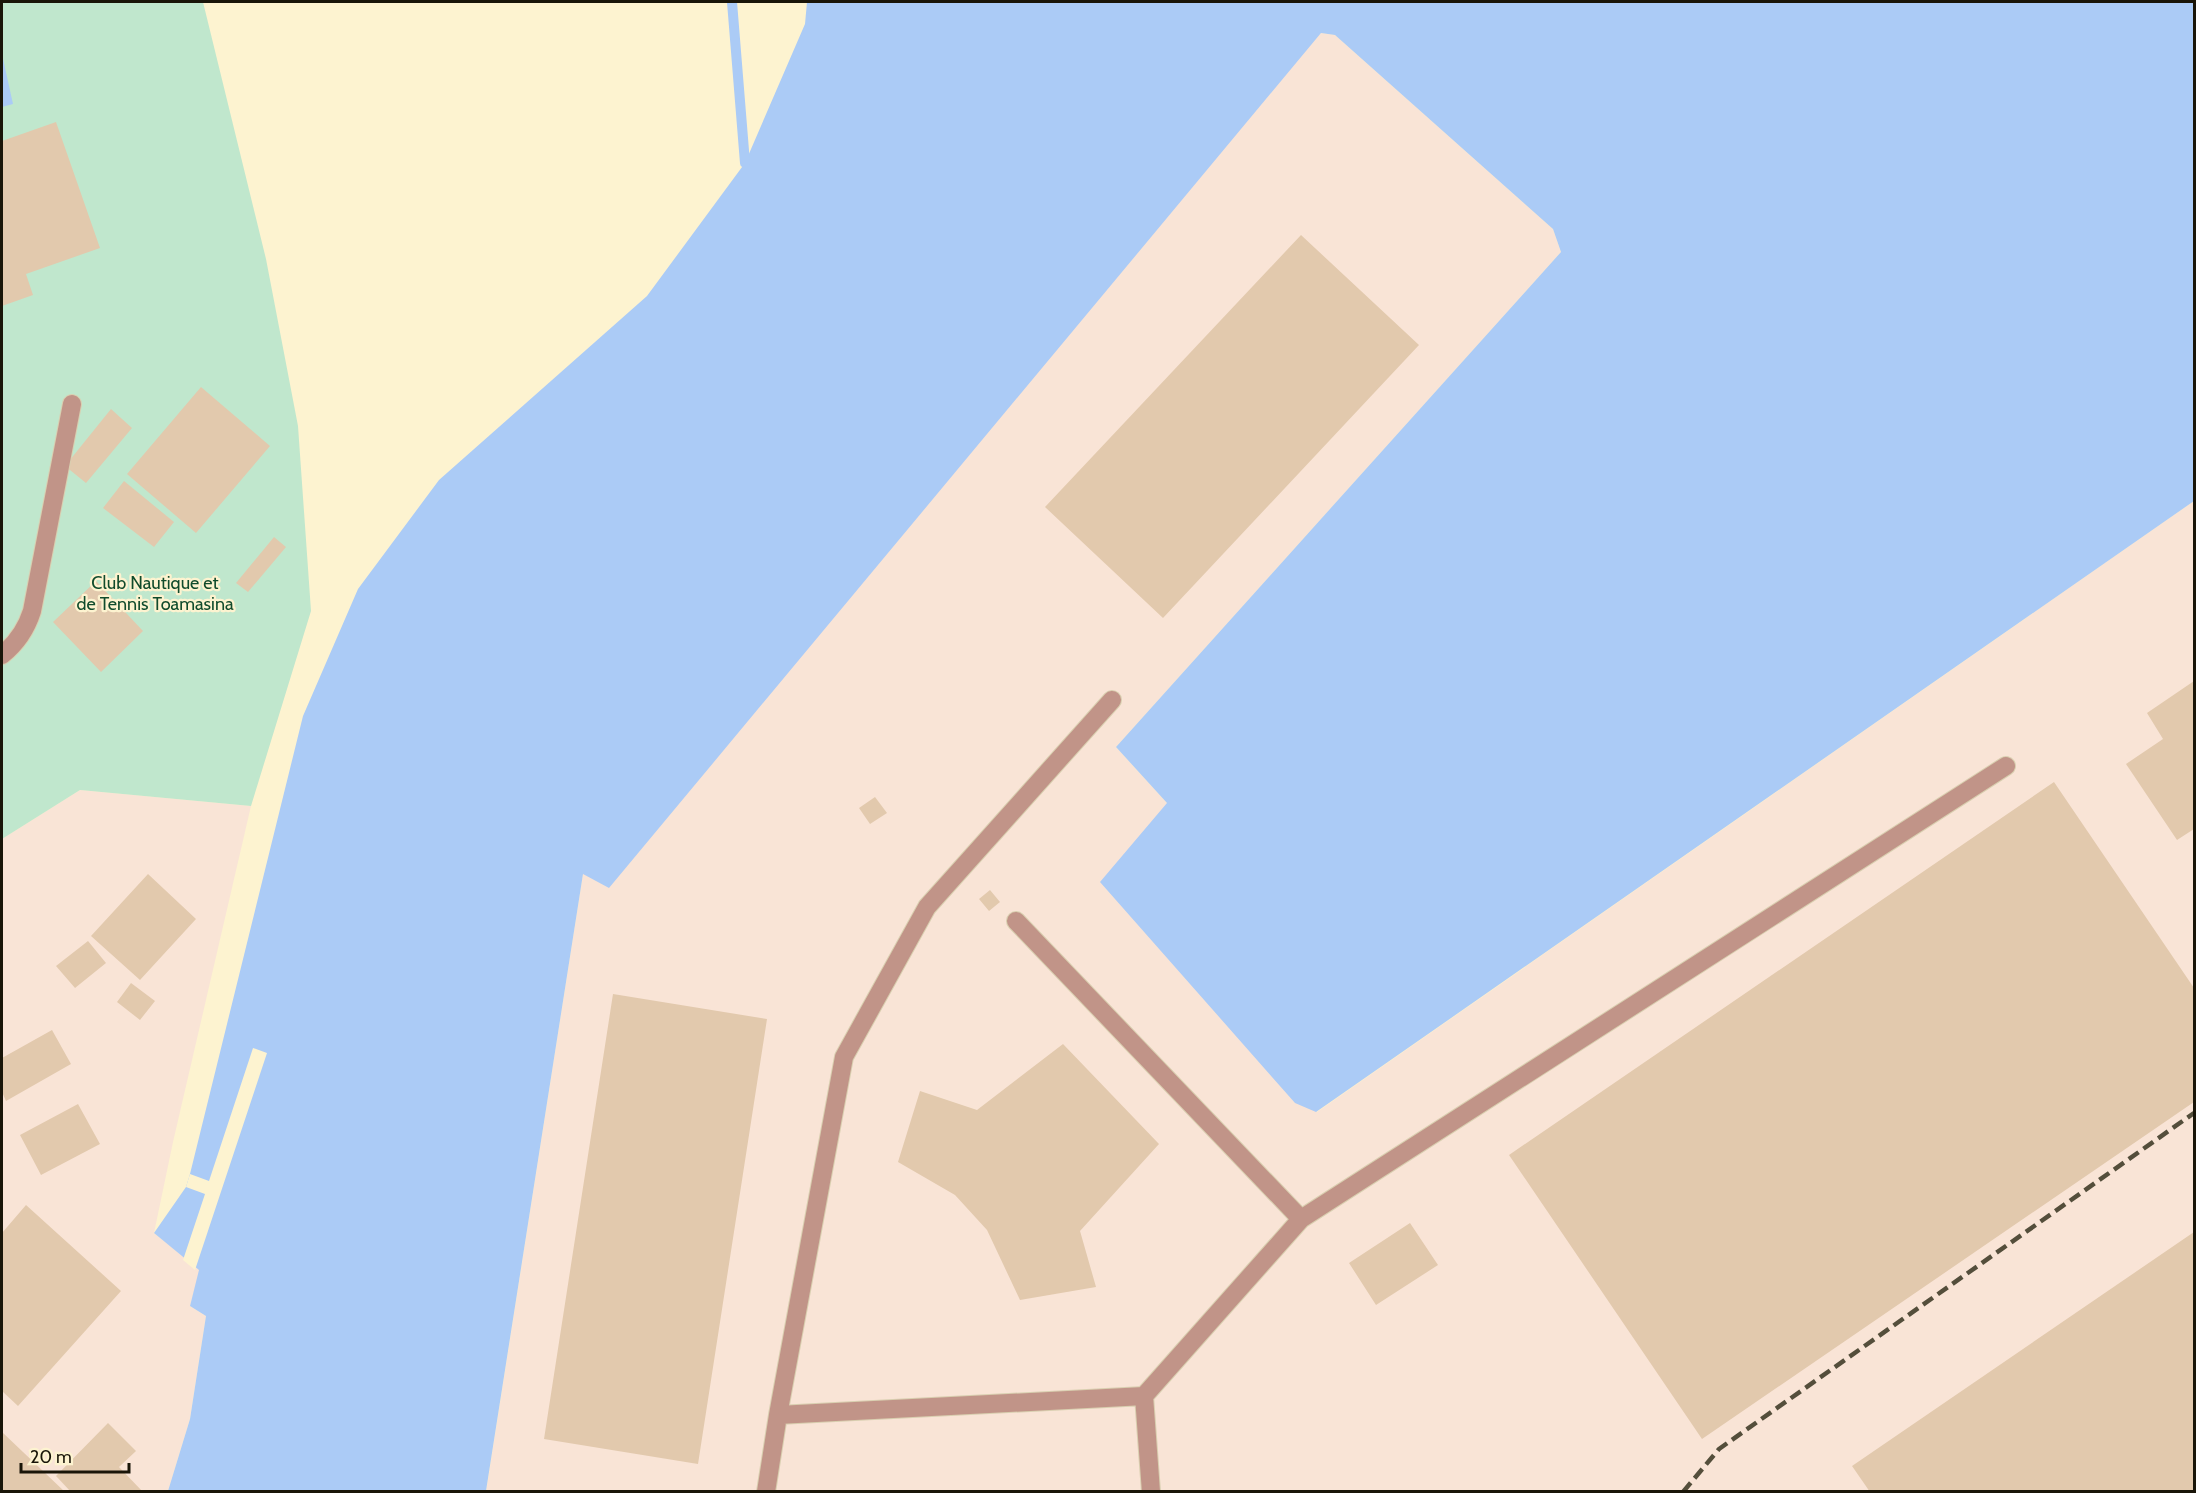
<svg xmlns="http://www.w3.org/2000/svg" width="2196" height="1493" font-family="Cabin,sans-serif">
<rect width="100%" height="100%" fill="#fdf3d0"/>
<path fill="#f9e4d6" d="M1321,33L1335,35L1553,229L1561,252L1116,747L1167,803L1317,1112L2194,501V1491L486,1492L583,874Z
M80,790L251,806L173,1142L154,1233L200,1270L190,1306L206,1316L190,1419L168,1491L2,1492V839Z"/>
<path fill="#c0e7cd" d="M2,2H203L266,259L298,426L311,611L251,806L80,790L2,839Z"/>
<path fill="#abcbf6" d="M807,2H2194V501L1316,1112L1295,1103L1100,882L1167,803L1116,747L1561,252L1553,229L1335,35L1321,33L609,888L583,874L486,1491H168L190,1419L206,1316L190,1306L199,1270L154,1233L186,1187L190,1174L303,716L358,589L439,480L647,296L745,163L805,24Z
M2,54L13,104L2,107Z"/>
<path fill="#fdf3d0" d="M253,1048L267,1053L195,1270L183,1260L205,1194L186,1187L190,1174L209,1181Z"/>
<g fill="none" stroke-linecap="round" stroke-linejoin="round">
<path stroke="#abcbf6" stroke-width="10" d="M732,2L745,163"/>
</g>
<path fill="#e2c9ad" d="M56,122L100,248L26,274L33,295L2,306V141Z
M1301,235L1419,345L1163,618L1045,507Z
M201,387L270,446L196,533L127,474Z
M111,409L132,428L86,483L65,466Z
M124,481L174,522L154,547L103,508Z
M274,537L286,547L248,592L236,583Z
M96,581L143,631L101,672L53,622Z
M2194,681V829L2177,840L2126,764L2163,739L2147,713Z
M2054,782L2194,988V1102L1702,1439L1509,1155Z
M875,797L887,813L870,824L859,808Z
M148,874L196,919L140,980L91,936Z
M990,890L1000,902L989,911L979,899Z
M88,941L106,963L75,988L56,966Z
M131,983L155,1001L140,1020L117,1002Z
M613,994L767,1019L698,1464L544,1439Z
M52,1030L71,1064L6,1101L2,1092V1058Z
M1063,1044L1159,1144L1080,1231L1096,1287L1020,1300L987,1230L955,1195L898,1162L920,1091L977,1110Z
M78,1104L100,1144L41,1175L20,1135Z
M26,1205L121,1291L18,1406L2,1391V1233Z
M1410,1223L1438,1265L1376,1305L1349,1263Z
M2194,1232V1492H1870L1852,1466Z
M108,1423L136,1451L119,1467L143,1492H71L56,1476Z
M2,1432L65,1492H2Z"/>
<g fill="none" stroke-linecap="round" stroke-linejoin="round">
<g stroke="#d9cfb0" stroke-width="20">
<path id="minor" d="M2,655C17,643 26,630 32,611L72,404
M1016,921L1301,1219
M1144,1396L1151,1492
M778,1415L1144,1396L1301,1219L2006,766
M766,1492L778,1415L844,1057L927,907L1112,700"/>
</g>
<use href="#minor" stroke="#c19488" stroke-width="18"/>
<path stroke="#544e3b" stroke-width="4.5" stroke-dasharray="12 6" stroke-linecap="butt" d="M1683,1492L1719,1449L2194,1113"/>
</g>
<g text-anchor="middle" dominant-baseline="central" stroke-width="4.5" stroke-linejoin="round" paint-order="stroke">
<g font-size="18" fill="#104b2c" stroke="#fdf3d0">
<text x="155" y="583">Club Nautique et<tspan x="155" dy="21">de Tennis Toamasina</tspan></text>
</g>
</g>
<rect width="2196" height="1493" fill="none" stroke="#191508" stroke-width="6"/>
<path d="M21 1463v9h108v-9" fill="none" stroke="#191508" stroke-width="3"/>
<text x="30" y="1463" font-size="18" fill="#191508" stroke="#fdf3d0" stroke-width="4.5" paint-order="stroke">20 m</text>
</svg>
